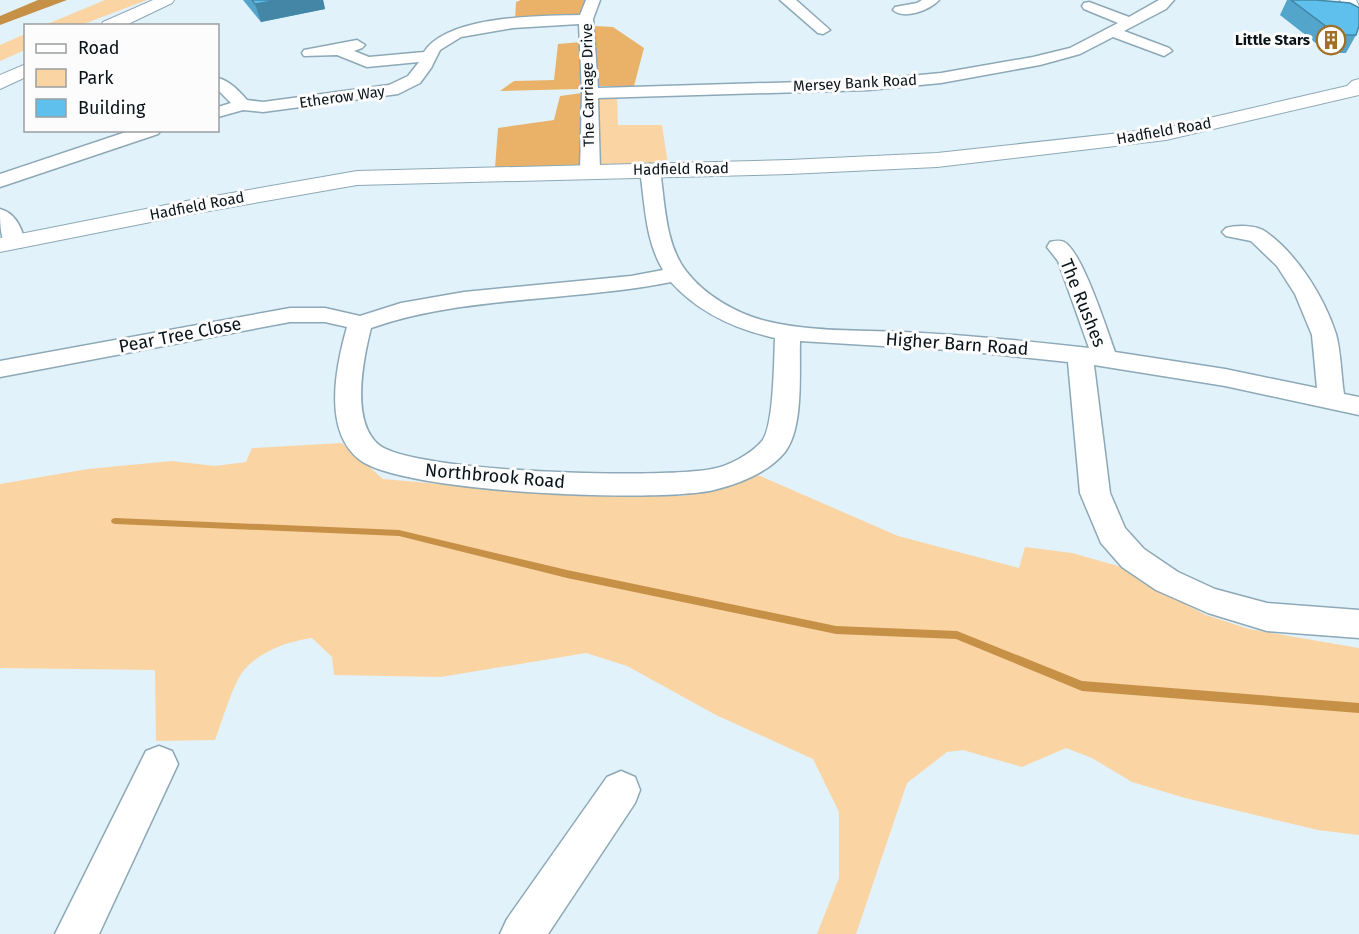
<svg xmlns="http://www.w3.org/2000/svg" width="1359" height="934" font-family="'Fira Sans',sans-serif">
<rect width="100%" height="100%" fill="#e1f2fb"/>
<path fill="#fbd4a3" d="M105,0H147L81,25H45Z
M25,34V50L0,61V45Z
M599,96H617L618,125H662L668,165L599,166Z
M342,443L383,479L531,492L682,496L727,488L758,475L898,536L1019,568L1025,547L1072,553L1125,568L1156,589L1206,615L1249,629L1359,648V835L1318,830L1185,798L1132,782L1092,758L1066,748L1022,767L963,750L947,752L907,783L856,934H817L839,878V812L813,759L716,715L627,666L586,653L441,677L334,675L332,657L312,638C287,642 262,650 244,670C233,683 222,722 215,740L156,741L155,670L0,668V484L88,469L172,461L215,466L246,462L252,448Z"/>
<path fill="#e9b268" d="M521,0H587L580,16L515,20L516,2Z
M595,26L613,27L644,48L634,86H596Z
M581,42L580,89L500,91L514,81L554,80L558,44Z
M582,93L579,166L495,168L498,128L554,120L560,96Z"/>
<path fill="#c69147" d="M38,0H67L0,25V16Z"/>
<g fill="none" stroke-linecap="round" stroke-linejoin="round">
<path fill="#c69147" fill-rule="evenodd" d="M115,518L399,530L567,570L836,626L957,631L1082,681L1359,703V713L1082,691L956,639L836,634L567,578L399,536L115,524L112,523L111,521L112,519Z"/>
<g stroke="#8da8b6" stroke-width="3">
<path id="street" d="M586,0H600L593,19L598,88L868,80L941,73L1033,57L1070,48L1118,23L1084,9L1082,6L1084,3L1089,2L1129,17L1159,0H1174L1166,9L1124,31L1169,48L1172,51L1164,56L1113,37L1080,54L1040,65L941,83L868,90L598,98L600,171L597,175H583L580,171L582,93L579,24L513,28L461,37L440,50L431,68L420,83L398,94L263,112L243,110L218,117V107L231,103L218,90V78C230,81 239,91 247,100L263,102L389,85L408,76L419,62L367,67L337,55L304,56L302,53L304,50L357,40L365,45L362,48L354,51L369,57L424,52C448,15 540,16 580,15Z
M780,0H796L830,30L823,34L818,33Z
M922,0H939C930,10 904,20 893,10L895,7L917,3Z
M132,130H161L158,134L0,187V174Z
M650,164L657,166L660,170C665,203 665,244 686,271C704,295 737,314 766,321C810,332 858,330 903,332C965,335 1027,341 1089,348L1058,261L1047,247L1050,242C1055,241 1059,240 1064,242C1082,251 1107,330 1115,352L1225,369L1317,388L1312,335L1295,294L1277,266L1251,241L1226,236L1222,232L1226,228C1236,225 1257,225 1266,232C1298,255 1324,297 1336,334C1341,352 1341,375 1344,394L1359,397V415L1225,386L1094,365L1110,493L1125,528L1144,549L1178,572L1215,589L1267,603L1359,610V638L1267,631L1208,613L1156,590L1122,567L1101,543L1080,493L1068,362L965,351L800,341C799,372 804,427 785,452C768,473 738,484 714,490C658,503 403,493 360,460C322,431 336,366 347,327L325,322H290L0,377V361L290,308H325L360,316L401,303L464,292L631,276L663,270C645,240 645,204 640,170L643,166ZM671,282C699,313 735,329 775,338C774,359 774,427 762,441C751,454 729,466 712,469C663,479 414,473 379,445C350,421 363,360 371,328C467,295 572,302 671,282Z
M0,209C15,213 22,228 25,242L22,247L14,248L6,247C0,236 0,221 0,209Z
M159,746L172,751L178,764L99,934H55L146,751Z
M621,771L635,777L640,790L635,803L548,934H500L507,919L607,777Z"/>
</g>
<g stroke="#8da8b6" stroke-width="2">
<path id="secondary" d="M153,0H174L172,3L124,26H101L103,22Z
M1340,0H1356L1359,6V28L1353,27Z
M26,64V77L0,89V75Z
M1359,79V95L1166,140L937,167L789,174L357,185L186,215L0,252V238L186,201L357,171L789,160L937,153L1166,128L1347,86L1352,81Z"/>
</g>
<use href="#street" fill="#fff" fill-rule="evenodd"/>
<use href="#secondary" fill="#fff" fill-rule="evenodd"/>
</g>
<path fill="#53a5cc" d="M243,0H323L325,9L261,22Z
M1287,0H1316L1356,35L1346,53H1336L1322,48L1280,15Z"/>
<path fill="#4386a6" d="M279,0H323L325,9L261,22L255,4Z"/>
<path fill="#60c0ed" stroke="#4386a6" stroke-width="1.5" d="M252,0H279L255,4Z
M1291,0H1316L1350,3L1358,7L1359,8V26L1356,35H1346L1331,30Z"/>
<defs>
<g id="building-ring" transform="scale(1.5)"><circle r="9.5" fill="#fcfcfc" stroke="#a06f24" stroke-width="1.5"/><path d="M-4-6H4V6H1V3H-1V6H-4ZM-2.5-4.3h1.7v1.8h-1.7ZM.8-4.3h1.7v1.8H.8ZM-2.5-1h1.7V.8h-1.7ZM.8-1h1.7V.8H.8Z" fill="#a06f24"/></g>
</defs>
<g fill-rule="evenodd">
<use href="#building-ring" x="1331" y="40"/>
</g>
<g text-anchor="middle" dominant-baseline="central" stroke-width="6" stroke-linejoin="round" paint-order="stroke">
<g font-size="15" font-weight="bold" fill="#081217" stroke="#fcfcfc" text-anchor="end">
<text x="1310" y="40">Little Stars</text>
</g>
<g font-size="15" fill="#081217" stroke="#fcfcfc">
<text transform="translate(855 83) rotate(-3)">Mersey Bank Road</text>
<text transform="translate(588 85) rotate(-91)">The Carriage Drive</text>
<text transform="translate(342 97) rotate(-8)">Etherow Way</text>
<text transform="translate(1164 131) rotate(-10)">Hadfield Road</text>
<text transform="translate(681 169) rotate(-1)">Hadfield Road</text>
<text transform="translate(197 206) rotate(-11)">Hadfield Road</text>
</g>
<g font-size="18" fill="#081217" stroke="#fcfcfc">
<text transform="translate(1083 303) rotate(68)">The Rushes</text>
<text transform="translate(180 335) rotate(-11)">Pear Tree Close</text>
<text transform="translate(957 344) rotate(4)">Higher Barn Road</text>
<text transform="translate(495 476) rotate(5)">Northbrook Road</text>
</g>
</g>
<rect x="24" y="24" width="195" height="108" fill="#fcfcfc" stroke="#9a9ea0" stroke-width="1.5"/>
<rect x="36" y="44" width="30" height="9" fill="#ffffff" stroke="#9a9ea0" stroke-width="1.5"/>
<text x="78" y="54" font-size="18" fill="#081217">Road</text>
<rect x="36" y="69" width="30" height="18" fill="#fbd4a3" stroke="#9a9ea0" stroke-width="1.5"/>
<text x="78" y="84" font-size="18" fill="#081217">Park</text>
<rect x="36" y="99" width="30" height="18" fill="#60c0ed" stroke="#9a9ea0" stroke-width="1.5"/>
<text x="78" y="114" font-size="18" fill="#081217">Building</text>
</svg>
